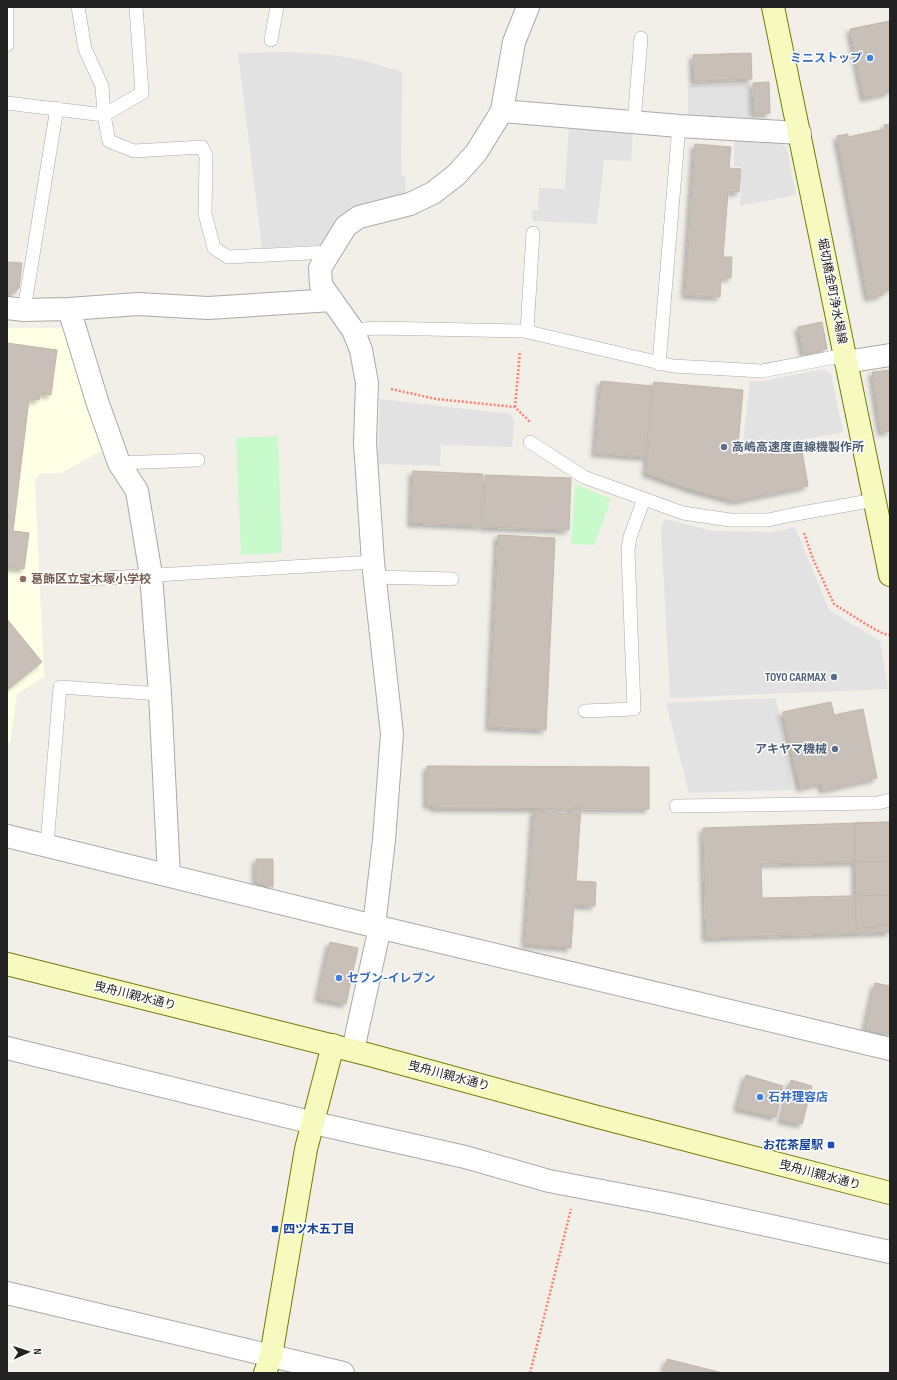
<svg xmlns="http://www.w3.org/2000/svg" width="897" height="1380" font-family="'Sofia Sans Condensed','Noto Sans JP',sans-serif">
<defs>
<filter id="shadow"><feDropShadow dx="-3.5" dy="3.5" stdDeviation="2" flood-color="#0004"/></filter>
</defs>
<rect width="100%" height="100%" fill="#f2efe9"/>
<path fill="#ffffe5" d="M7,328H64L105,449L61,473H40L35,481L44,677L17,694L10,743L7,742Z"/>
<path fill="#c8facc" d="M278,436L282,553L241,555L236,438Z
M575,484L611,499L594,545L571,544Z"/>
<path fill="#e2e2e2" d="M290,52L332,55L362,60L402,72L401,176H405L406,196L321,245L262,248L238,53Z
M749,84L750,118L688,116V85Z
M569,125L633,128L631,161L604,160L597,224L533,221L532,210H538L539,188L565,189Z
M734,139L775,140L787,148L796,195L740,206L742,167L734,166Z
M824,369L831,374L843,432L742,451L750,381H763Z
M380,399L510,414L514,421L512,447L441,445L440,466L378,464Z
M664,519L713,531L772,532L795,527L829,610L880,641L888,689L670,698L661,529Z
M776,698L793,790L689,793L666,703Z"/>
<path fill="#c7bfb8" stroke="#c4b6ab" filter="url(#shadow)" d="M890,21V92L864,98L850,29Z
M751,53L752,79L694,81L693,55Z
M769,82L770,113L754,114L753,83Z
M890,124V290L882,291L883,295L868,298L837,136L848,134V137L885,129L884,125Z
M695,144L731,147L729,168L741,169L739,192H728L723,257H732L731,278H721L720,297L685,295Z
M7,262L22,263L19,288L11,295L7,294Z
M822,322L827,349L804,354L798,327Z
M7,343L57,350L51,395L40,393L39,400L29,399L13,531L29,533L24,569L7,567Z
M890,370V431L881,432L872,372Z
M601,381L652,386L646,457L595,453Z
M654,382L743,390L737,456L801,444L808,486L736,501L694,490L646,473Z
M413,471L483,474L481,526L411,523Z
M485,475L571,478L569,530L483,527Z
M498,535L555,538L546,730L489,727Z
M7,619L42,662L7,690Z
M831,702L834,715L863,709L877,778L823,790L821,783L800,788L783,712Z
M427,766L649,767V809L434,808V805H427Z
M573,806L581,807L576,881L596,882L595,906L574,905L571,948L525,944L534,811L572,814Z
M890,822V924L856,929L855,823Z
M890,822V861L761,864L762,898L890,895V932L706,938L703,828Z
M256,859H273V887L256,882Z
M330,942L358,948L346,1004L318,998Z
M875,983L890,986V1035L865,1029Z
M746,1075L783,1086L776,1117L737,1108Z
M791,1080L812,1086L802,1124L781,1120Z
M667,1359L723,1373H664Z"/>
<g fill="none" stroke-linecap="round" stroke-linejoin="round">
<g stroke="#a9a9a9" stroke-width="14">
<path id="lane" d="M136,7L142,93L104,115L109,141L134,151L202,147L206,156L205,214L214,248L228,257L329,252
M271,40L277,7
M7,45V7
M7,103L104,115L102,86L85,49L78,7
M634,122L641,38
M24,310L57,108
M353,330L377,328L524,331L673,366L762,371L845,355
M527,331L533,233
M659,364L679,126
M530,442L584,477L683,513L730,520H768L796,514L875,500
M119,463L198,460
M374,577L452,579
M90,579L373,562
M585,711L634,709L628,550L630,537L644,499
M676,806L878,803L890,800
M47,845L60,687L160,694"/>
</g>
<g stroke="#a9a9a9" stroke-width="24">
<path id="street" d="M502,111L679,126L800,133
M7,308L24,310L69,309L138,304L208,308L332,300
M69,309L98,404L119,463L137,491L151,575L160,694L169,876
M846,362L890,355
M7,836L374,926L890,1049
M374,926L384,840L392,734L373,562L365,443L367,383L361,350L353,330L321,285L320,268L346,226L359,217L410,204L433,193L456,175L476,153L502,111L514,42L528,7
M7,1048L314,1123L465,1157L549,1181L670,1204L890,1252
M353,1050L380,927
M7,1293L343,1373"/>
</g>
<g stroke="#707d05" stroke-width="24">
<path id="secondary" d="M773,7L890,575
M7,964L370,1055L594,1116L890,1193
M265,1373L271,1356L306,1149L333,1045"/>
</g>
<path stroke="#fa8072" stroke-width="2.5" stroke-dasharray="2 2" stroke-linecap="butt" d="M391,389L436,399L515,407L530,422
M515,407L520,351
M804,533L813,559L834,604L869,626L884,634L890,635
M530,1373L571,1209"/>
<use href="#lane" stroke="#fff" stroke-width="13"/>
<use href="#street" stroke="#fff" stroke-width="22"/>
<use href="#secondary" stroke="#f7fabf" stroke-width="22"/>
</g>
<g fill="#3f7fe0" stroke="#fff" stroke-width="1.5">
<circle cx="870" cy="58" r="4"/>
<circle cx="339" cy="978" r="4"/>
<circle cx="760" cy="1097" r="4"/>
</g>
<g fill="#5c6f8a" stroke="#fff" stroke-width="1.5">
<circle cx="724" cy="447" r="4"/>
<circle cx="834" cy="677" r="4"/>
<circle cx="835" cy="749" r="4"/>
</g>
<circle fill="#8d6e63" stroke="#fff" stroke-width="1.5" cx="23" cy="579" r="4"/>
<g fill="#1a4fb4" stroke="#fff" stroke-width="1.5">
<rect x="827" y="1141" width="8" height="8" rx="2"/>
<rect x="271" y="1225" width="8" height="8" rx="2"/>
</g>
<g text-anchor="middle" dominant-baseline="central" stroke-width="3" stroke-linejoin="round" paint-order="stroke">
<g font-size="12" font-weight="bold" fill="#366cbe" stroke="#fff" text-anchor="start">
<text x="862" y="58" text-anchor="end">ミニストップ</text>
<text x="347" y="978">セブン-イレブン</text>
<text x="768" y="1097">石井理容店</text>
</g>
<g font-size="12" fill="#222" stroke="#fff">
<text transform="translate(832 291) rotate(79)">堀切橋金町浄水場線</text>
<text transform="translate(135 996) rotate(14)">曳舟川親水通り</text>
<text transform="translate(449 1076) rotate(15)">曳舟川親水通り</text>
<text transform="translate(820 1175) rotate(15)">曳舟川親水通り</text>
</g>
<g font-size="12" font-weight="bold" fill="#4e5e75" stroke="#fff" text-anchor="end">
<text x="732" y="447" text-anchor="start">高嶋高速度直線機製作所</text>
<text x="826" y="677">TOYO CARMAX</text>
<text x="827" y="749">アキヤマ機械</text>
</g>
<g font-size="12" font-weight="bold" fill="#785e54" stroke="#fff" text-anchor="start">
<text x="31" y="579">葛飾区立宝木塚小学校</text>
</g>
<g font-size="12" font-weight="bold" fill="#164399" stroke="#fff" text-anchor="end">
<text x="823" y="1145">お花茶屋駅</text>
<text x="283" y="1229" text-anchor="start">四ツ木五丁目</text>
</g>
</g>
<rect width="897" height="1380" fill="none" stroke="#222222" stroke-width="16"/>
<g transform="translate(28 1352) rotate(87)" stroke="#ffffff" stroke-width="3" paint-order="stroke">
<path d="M0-3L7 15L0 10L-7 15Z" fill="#222222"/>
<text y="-6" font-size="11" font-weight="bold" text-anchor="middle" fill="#222222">N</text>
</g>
</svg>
